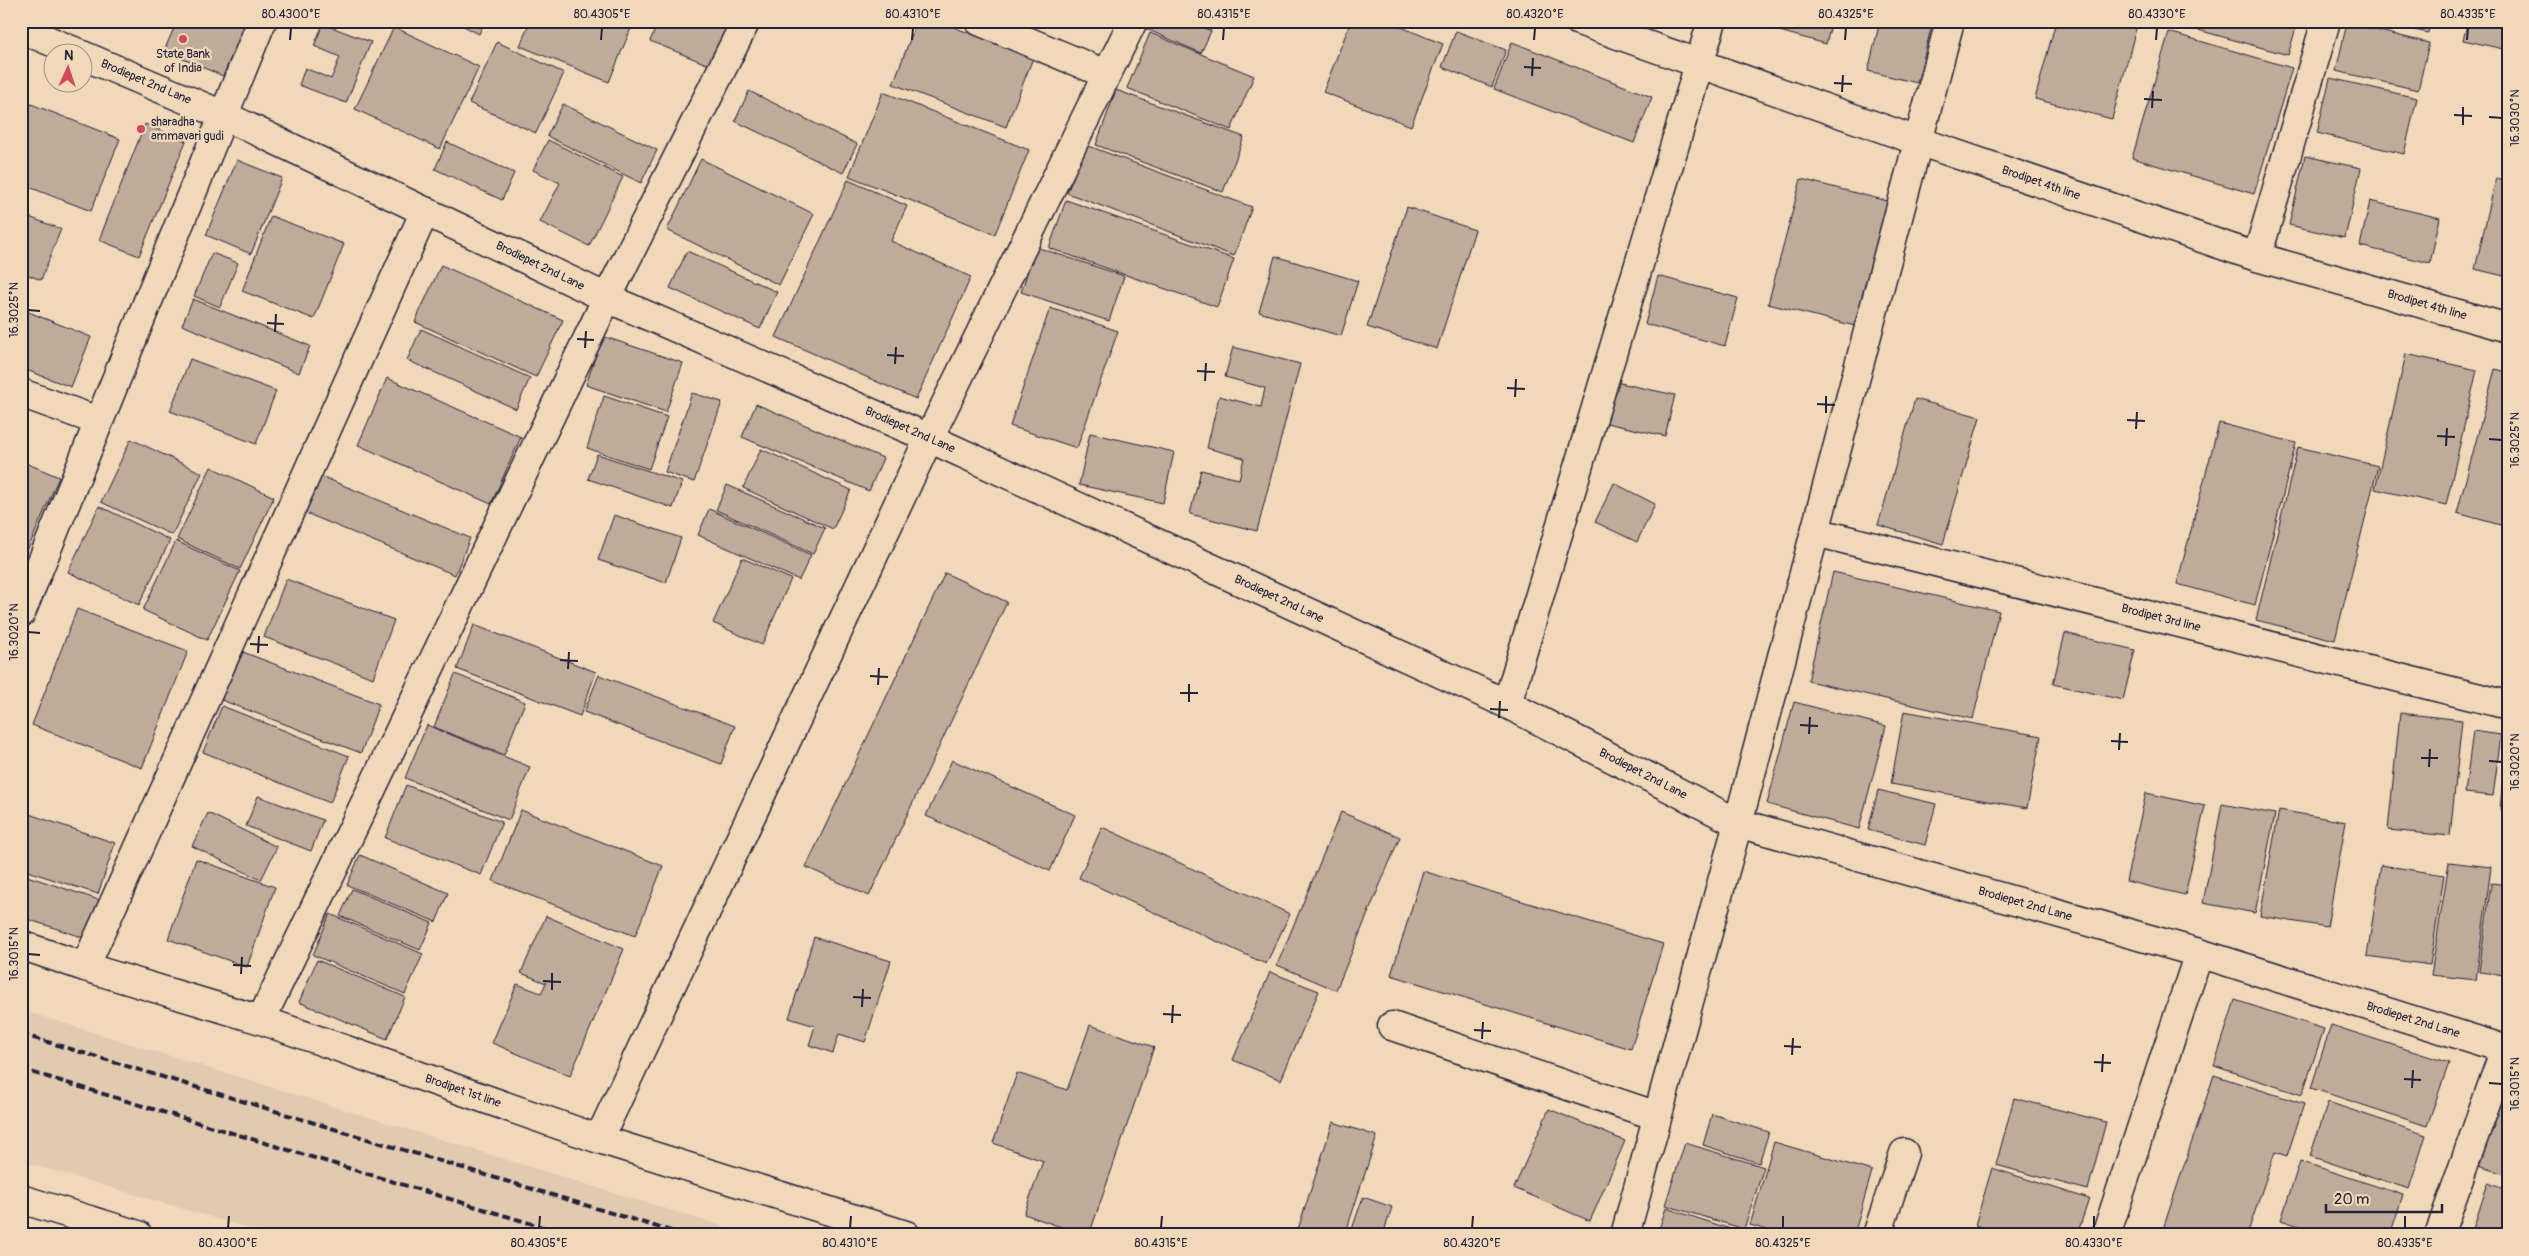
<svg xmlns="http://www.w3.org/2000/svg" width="2529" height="1256" font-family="Pangolin,sans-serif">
<rect width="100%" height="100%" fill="#f1d8b9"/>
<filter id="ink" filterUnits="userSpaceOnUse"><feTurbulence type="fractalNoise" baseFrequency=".02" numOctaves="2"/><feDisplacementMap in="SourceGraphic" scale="10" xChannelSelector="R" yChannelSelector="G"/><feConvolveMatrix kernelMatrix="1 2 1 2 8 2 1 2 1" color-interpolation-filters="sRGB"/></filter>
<g filter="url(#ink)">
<path fill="#e2cab0" d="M21,1010L472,1149L751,1235H271L21,1161Z"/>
<path fill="#beab9a" stroke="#22223b" d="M177,21H247L223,76L164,51Z
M454,21H485L479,34Z
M530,21H634L609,82L520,46Z
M659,21H734L714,67L650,41Z
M917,21H938L1033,58L1006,127L893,84Z
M1147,21H1189L1211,31L1201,53L1144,28Z
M1192,21H1209L1206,27Z
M1351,21H1386L1443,44L1411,126L1323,92Z
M1744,21H1832L1826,44Z
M1880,21H1933L1917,83L1868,71Z
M2056,21H2138L2112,119L2035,99Z
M2174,21H2298L2288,55L2173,23Z
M2375,21H2430L2428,33Z
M2468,21H2508V50L2463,40Z
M2347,23L2429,43L2418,90L2336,71Z
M323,24L371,42L346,103L299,85L305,68L331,79L340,57L314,46Z
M394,27L479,67L440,149L355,109Z
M1456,31L1506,50L1492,87L1442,67Z
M2169,32L2292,68L2254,194L2132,158Z
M1150,33L1254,76L1231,130L1127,88Z
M497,42L564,73L536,133L469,103Z
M1512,42L1652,97L1634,143L1494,89Z
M2330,78L2417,98L2404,154L2317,133Z
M1116,90L1244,137L1223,192L1096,145Z
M749,91L857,144L843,173L735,121Z
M883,92L1029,150L995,234L849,176Z
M21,100L120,139L91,211L21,184Z
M563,104L657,150L641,183L547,136Z
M145,124L186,141L139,256L99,240Z
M548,140L623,177L589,246L540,222L560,183L533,170Z
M447,142L514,173L502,200L435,169Z
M1086,145L1252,207L1234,256L1067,193Z
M2305,156L2361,168L2345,238L2289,225Z
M701,159L814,214L779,285L667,230Z
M237,160L282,178L251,254L206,235Z
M2496,178L2508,181V277L2475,269Z
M1801,179L1899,204L1867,329L1768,304Z
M848,180L907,206L891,241L971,277L916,399L776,337Z
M1066,200L1234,259L1217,307L1049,248Z
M2370,201L2440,218L2430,263L2360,246Z
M1407,207L1475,230L1437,349L1367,327Z
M21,214L61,229L41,280L21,272Z
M271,216L344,244L314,319L242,291Z
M1036,247L1124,276L1109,321L1021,292Z
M687,251L777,292L760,329L670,288Z
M212,253L238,263L220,307L194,296Z
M1275,256L1358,281L1341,336L1259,312Z
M441,265L563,320L536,377L415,322Z
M1658,276L1738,298L1725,346L1645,324Z
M193,299L310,346L299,373L182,325Z
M1050,308L1118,331L1077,448L1010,426Z
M21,309L91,337L71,387L21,368Z
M421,329L530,378L516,409L407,360Z
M602,336L683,363L666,412L586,385Z
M1233,347L1300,364L1257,531L1190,514L1201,470L1239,479L1244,458L1207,448L1219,396L1261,407L1265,388L1225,377Z
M2406,354L2477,370L2446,505L2375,489Z
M190,359L276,391L256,444L170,411Z
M2495,369L2508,372V509L2504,526L2457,513Z
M387,378L521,437L491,504L358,445Z
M1611,381L1675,395L1665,436L1602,422Z
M692,393L722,402L694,482L665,472Z
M604,396L667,417L649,469L587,448Z
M1915,399L1980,417L1943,544L1878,525Z
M756,404L883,458L869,491L742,437Z
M2219,423L2296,443L2255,605L2177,584Z
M1090,433L1174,452L1163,503L1079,485Z
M131,439L202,473L172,535L101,502Z
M2298,447L2378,466L2335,640L2256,620Z
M761,449L851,490L833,529L743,488Z
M597,454L682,482L673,508L588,479Z
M21,461L59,477L21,565Z
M211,467L274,497L240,569L177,539Z
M316,474L470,538L455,575L301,511Z
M1614,483L1655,504L1637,542L1595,522Z
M727,485L825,528L813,554L716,510Z
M99,506L170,540L139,605L68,572Z
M709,509L811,555L799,580L698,535Z
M614,515L681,538L666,583L598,560Z
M176,541L240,571L207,640L143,610Z
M742,558L791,579L762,645L713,623Z
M1833,572L1999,611L1973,719L1808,681Z
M945,573L1007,602L869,896L806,867Z
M286,579L394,620L373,678L264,637Z
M77,609L188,651L142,768L32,725Z
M474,625L596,672L580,716L457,669Z
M2065,633L2135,650L2123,700L2053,684Z
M235,649L379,704L361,753L216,698Z
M455,674L525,702L504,755L434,727Z
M599,675L735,726L721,764L584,712Z
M1794,702L1886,726L1859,829L1767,804Z
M222,706L349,756L330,803L203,752Z
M1904,711L2041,736L2027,808L1891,784Z
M2400,713L2462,720L2450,836L2388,830Z
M427,725L530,767L509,820L405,778Z
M2473,731L2501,735L2493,796L2465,793Z
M2506,747H2508V811L2500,810Z
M952,760L1075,815L1050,871L926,816Z
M406,785L502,822L481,875L385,838Z
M1878,790L1936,804L1925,845L1868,830Z
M2146,793L2205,806L2185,895L2126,881Z
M258,796L323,820L311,851L246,826Z
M2222,804L2275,814L2255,913L2203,903Z
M521,810L663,866L635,936L493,881Z
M2279,810L2346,822L2327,927L2260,916Z
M23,812L115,843L98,894L21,869Z
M1341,812L1400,837L1336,990L1277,965Z
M208,813L277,847L261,880L192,846Z
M1102,827L1290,914L1266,964L1079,878Z
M360,855L448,893L436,922L347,885Z
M196,859L275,887L247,967L168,939Z
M2449,862L2491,867L2476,980L2431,975Z
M2381,865L2444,875L2430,965L2367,956Z
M1423,871L1663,944L1631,1049L1391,975Z
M21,874L99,900L85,938L21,917Z
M2491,883L2508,885L2506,975L2479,972Z
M352,889L432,923L420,950L340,916Z
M330,914L423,954L405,994L313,955Z
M546,916L624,949L570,1076L492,1043L517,984L541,993L546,983L521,973Z
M814,937L891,961L865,1042L839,1034L833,1053L809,1045L815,1026L789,1018Z
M317,960L405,997L387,1039L299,1002Z
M1270,972L1319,991L1281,1080L1233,1060Z
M2235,1000L2324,1029L2302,1095L2214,1066Z
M1090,1025L1154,1047L1089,1235H1084L1024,1214L1043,1161L993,1143L1017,1073L1067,1090Z
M2331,1025L2449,1063L2427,1126L2311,1088Z
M2214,1075L2304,1104L2287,1156L2275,1152L2247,1235H2161Z
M2508,1077V1175L2476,1165Z
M2014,1098L2106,1122L2088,1190L1996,1165Z
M2328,1102L2426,1135L2409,1189L2310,1156Z
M1549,1109L1625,1141L1590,1221L1514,1188Z
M1712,1114L1769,1132L1759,1163L1703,1145Z
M1333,1122L1377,1136L1345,1235H1296Z
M1774,1142L1872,1171L1854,1235H1785L1750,1225Z
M1685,1143L1764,1167L1744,1229L1665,1205Z
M2300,1161L2403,1195L2390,1235H2327L2281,1220Z
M1992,1168L2089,1199L2077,1235H2005L1975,1225Z
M2488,1183L2508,1190V1235H2471Z
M1363,1197L1392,1207L1383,1235H1350Z
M1666,1208L1743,1233L1742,1235H1657Z
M2290,1230L2303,1235H2289Z"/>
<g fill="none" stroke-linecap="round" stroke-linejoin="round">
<g stroke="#22223b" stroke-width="31">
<path id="minor" d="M979,21L1106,74
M1579,21L1918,141L2257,257L2508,328
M21,29L76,52
M82,55L225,116L607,298L929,438L1507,704L1738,823L2199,953L2508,1050
M2257,257L2326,21
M21,393L98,421
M1815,532L2508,705
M21,613L262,21
M1507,704L1712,21
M21,945L85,967L261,1020L599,1139L906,1235
M85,967L425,211
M261,1020L607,298L746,21
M1392,1026L1657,1116
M599,1139L929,438L1133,21
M21,1199L138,1235
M1625,1235L1738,823L1950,21
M1877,1235L1904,1153
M2106,1235L2199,953
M2439,1235L2505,1049"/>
</g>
<use href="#minor" stroke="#f1d8b9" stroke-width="28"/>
<path stroke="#22223b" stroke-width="4" stroke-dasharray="8 4" stroke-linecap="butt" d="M21,1034L684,1235
M21,1069L569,1235"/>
</g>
</g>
<path fill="none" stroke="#22223b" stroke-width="2" d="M290,40L291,28M601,40L602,28M912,40L913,28M1223,40L1224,28M1534,40L1535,28M1845,40L1846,28M2156,40L2157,28M2467,40L2468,28M1524,67L1541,68M1532,76L1533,58M1834,83L1852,84M1842,92L1843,75M2144,99L2162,100M2152,108L2153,91M2454,115L2472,116M2489,117L2502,118M2463,125V107M28,310L40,311M267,323L284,324M275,332L276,314M577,339L594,340M585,348L586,331M887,355L904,356M895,364L896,347M1197,371L1215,372M1205,381L1206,363M1507,388L1525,389M1515,397L1516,379M1817,404L1835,405M1826,413V396M2127,420L2145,421M2136,429L2137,412M2437,436L2455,437M2489,439L2502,440M2446,446L2447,428M28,632L40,633M250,644L268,645M258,653L259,636M560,660L578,661M568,669L569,652M870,676L888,677M878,685L879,668M1180,693H1198M1189,702V684M1490,709L1508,710M1499,718L1500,701M1800,725L1818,726M1809,734L1810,717M2111,741L2128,742M2119,750L2120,733M2421,758H2438M2489,761L2502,762M2429,767L2430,749M28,954L40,955M233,965L251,966M241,974L242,957M543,981L561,982M552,990V973M853,997L871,998M862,1007L863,989M1163,1014L1181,1015M1172,1023L1173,1005M1474,1030L1491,1031M1482,1039L1483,1022M1784,1046L1801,1047M1792,1055L1793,1038M2094,1062L2111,1063M2102,1072L2103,1054M2404,1079L2421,1080M2489,1083L2502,1084M2412,1088L2413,1070M228,1228L229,1216M539,1228L540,1216M850,1228L851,1216M1161,1228L1162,1216M1472,1228L1473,1216M1783,1228V1216M2094,1228V1216M2405,1228V1216"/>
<g fill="#d1495b" stroke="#f1d8b9" stroke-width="2">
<circle cx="183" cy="39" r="5"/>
<circle cx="141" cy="129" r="5"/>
</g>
<g text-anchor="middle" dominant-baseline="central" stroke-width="4.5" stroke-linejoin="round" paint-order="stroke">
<g font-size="12" fill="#22223b" stroke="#f1d8b9">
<text x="183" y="54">State Bank<tspan x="183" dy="14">of India</tspan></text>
<text x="151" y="122" text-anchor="start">sharadha<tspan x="151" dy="14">ammavari gudi</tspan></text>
</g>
<g font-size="12" fill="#22223b" stroke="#f1d8b9">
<text transform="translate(146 82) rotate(23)">Brodiepet 2nd Lane</text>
<text transform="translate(2041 183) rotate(19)">Brodipet 4th line</text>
<text transform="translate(540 266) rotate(26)">Brodiepet 2nd Lane</text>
<text transform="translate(2427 305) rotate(16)">Brodipet 4th line</text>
<text transform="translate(910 430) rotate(24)">Brodiepet 2nd Lane</text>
<text transform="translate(1279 599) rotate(25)">Brodiepet 2nd Lane</text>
<text transform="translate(2161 618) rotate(14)">Brodipet 3rd line</text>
<text transform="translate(1643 774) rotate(27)">Brodiepet 2nd Lane</text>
<text transform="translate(2025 904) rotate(16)">Brodiepet 2nd Lane</text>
<text transform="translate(2413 1020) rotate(17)">Brodiepet 2nd Lane</text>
<text transform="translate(463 1091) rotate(19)">Brodipet 1st line</text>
</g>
</g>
<rect width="2529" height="1256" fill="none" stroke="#f1d8b9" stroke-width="55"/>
<g transform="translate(68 68) rotate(3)"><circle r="24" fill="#f1d8b9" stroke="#9e8f87"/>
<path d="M0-4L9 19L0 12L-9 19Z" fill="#d1495b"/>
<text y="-8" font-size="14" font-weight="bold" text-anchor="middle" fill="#22223b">N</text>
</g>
<path d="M2326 1204v8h116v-8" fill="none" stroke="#22223b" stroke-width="2.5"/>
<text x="2334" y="1204" font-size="15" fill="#22223b" stroke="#f1d8b9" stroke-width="4" paint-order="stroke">20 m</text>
<rect x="28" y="28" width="2474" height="1200" fill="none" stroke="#22223b" stroke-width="2"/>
<g font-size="12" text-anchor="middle" fill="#22223b">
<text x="291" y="18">80.4300°E</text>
<text x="602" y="18">80.4305°E</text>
<text x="913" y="18">80.4310°E</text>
<text x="1224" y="18">80.4315°E</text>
<text x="1535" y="18">80.4320°E</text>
<text x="1846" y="18">80.4325°E</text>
<text x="2157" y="18">80.4330°E</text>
<text x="2468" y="18">80.4335°E</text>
<text transform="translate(2515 118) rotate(-90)" y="4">16.3030°N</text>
<text transform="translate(14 310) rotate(-90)" y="4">16.3025°N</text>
<text transform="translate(2515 440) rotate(-90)" y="4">16.3025°N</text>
<text transform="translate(14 632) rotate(-90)" y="4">16.3020°N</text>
<text transform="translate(2515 762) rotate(-90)" y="4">16.3020°N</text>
<text transform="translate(14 954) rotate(-90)" y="4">16.3015°N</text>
<text transform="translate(2515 1084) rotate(-90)" y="4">16.3015°N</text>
<text x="228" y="1247">80.4300°E</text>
<text x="539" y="1247">80.4305°E</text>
<text x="850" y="1247">80.4310°E</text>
<text x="1161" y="1247">80.4315°E</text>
<text x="1472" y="1247">80.4320°E</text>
<text x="1783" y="1247">80.4325°E</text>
<text x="2094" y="1247">80.4330°E</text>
<text x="2405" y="1247">80.4335°E</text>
</g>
</svg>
